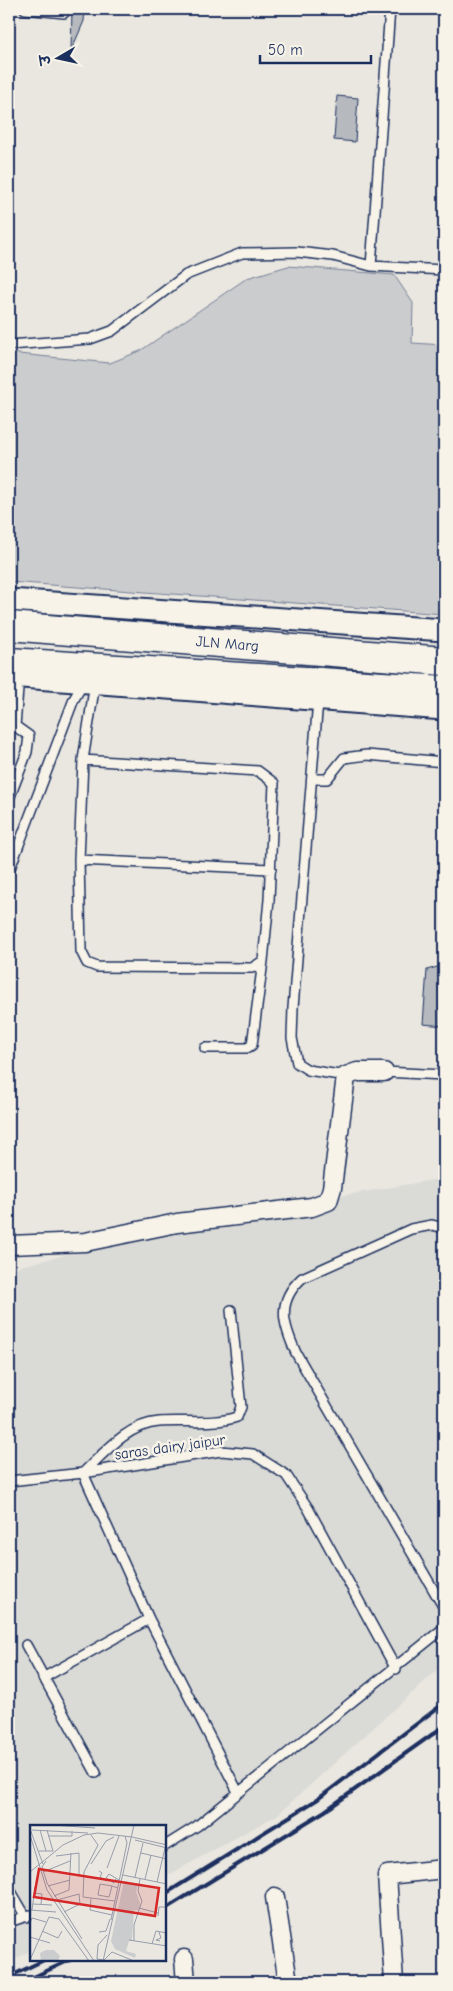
<svg xmlns="http://www.w3.org/2000/svg" width="453" height="1991" font-family="'Comic Neue','Playpen Sans Deva',sans-serif">
<rect width="100%" height="100%" fill="#eae7e0"/>
<filter id="ink" filterUnits="userSpaceOnUse"><feTurbulence type="fractalNoise" baseFrequency=".02" numOctaves="2"/><feDisplacementMap in="SourceGraphic" scale="10" xChannelSelector="R" yChannelSelector="G"/><feConvolveMatrix kernelMatrix="1 2 1 2 8 2 1 2 1" color-interpolation-filters="sRGB"/></filter>
<g filter="url(#ink)">
<path fill="#dadad6" d="M444,1178V1664L277,1815L165,1877V1826H31V1950L9,1963V1269L209,1219Z"/>
<path fill="#cbcccd" stroke="#737e96" d="M288,266L394,275L413,303L412,343L444,345V614L9,582V353L110,363L140,351L247,278Z"/>
<path fill="#b6babf" stroke="#1b2f5e" d="M72,9H85L84,21L71,51Z
M337,96L358,98L355,142L334,140Z
M444,965V1026L423,1024L427,970Z"/>
<g fill="none" stroke-linecap="round" stroke-linejoin="round">
<g stroke="#1b2f5e" stroke-width="12">
<path id="service" d="M25,9L64,13
M371,266L390,9
M9,345L90,339L112,331L186,275L242,253L297,252L333,256L371,266L444,270
M318,700L293,1008L292,1038L297,1063L308,1070L346,1076
M9,725L15,726L29,736L27,752L9,799
M15,726L19,677
M83,760L258,771L274,783L269,900L263,961L252,968L97,967L87,963L81,951L79,860L83,760L95,683
M312,779H327L344,758L367,755L444,762
M79,860L271,869
M9,871L74,699L84,682
M205,1048H247L252,1045L263,961
M384,1072L444,1075
M444,1228L432,1225L411,1229L302,1278C276,1302 283,1324 296,1353L444,1608
M231,1310L241,1407L237,1417C212,1425 186,1420 159,1422C128,1424 104,1453 83,1473L149,1619L238,1792
M9,1481L83,1473L221,1451L253,1454L286,1475L308,1508L396,1669
M26,1645L96,1773
M43,1678L149,1619
M165,1846L197,1826L444,1628
M9,1888L26,1917
M9,1922L30,1915"/>
</g>
<g stroke="#1b2f5e" stroke-width="21">
<path id="minor" d="M9,1245L85,1242L177,1223L312,1207L328,1201L332,1188L346,1076L357,1072H384
M275,1897L288,1982
M184,1959L186,1982
M394,1982L387,1875L444,1869"/>
</g>
<g stroke="#1b2f5e" stroke-width="25">
<path id="tertiary" d="M9,600L444,630
M9,676L444,709"/>
</g>
<g stroke="#1b2f5e" stroke-width="31">
<g id="primary">
<path id="s1" d="M9,626L444,661"/>
<path d="M9,662L444,690"/>
</g>
</g>
<use href="#service" stroke="#f7f3e8" stroke-width="9"/>
<use href="#minor" stroke="#f7f3e8" stroke-width="18"/>
<use href="#tertiary" stroke="#f7f3e8" stroke-width="21"/>
<use href="#primary" stroke="#f7f3e8" stroke-width="28"/>
<path stroke="#1b2f5e" stroke-width="4" d="M165,1894L318,1799L444,1703
M165,1909L325,1811L444,1726
M9,1977L44,1960
M23,1982L70,1960"/>
</g>
</g>
<g text-anchor="middle" dominant-baseline="central" stroke-width="5" stroke-linejoin="round" paint-order="stroke">
<g font-size="15" fill="#1b2f5e" stroke="#f7f3e8">
<text stroke="none"><textPath href="#s1" startOffset="219">JLN Marg</textPath></text>
<text transform="translate(170 1447) rotate(-8)">saras dairy jaipur</text>
</g>
</g>
<g transform="translate(30 1825)">
<rect width="136" height="136" fill="#eae7e0"/>
<path d="M94,56L108,59L106,67L110,78L109,85H104L102,116H99L96,126L106,129L105,133L85,124L81,116ZM16,125H24L30,131L28,136H11L10,128Z" fill="#cbcccd"/>
<path fill="none" stroke="#979dac" stroke-width="1" d="M22,0L65,3M0,4L13,39M2,5L58,8M10,5L16,26M0,10L17,65L64,136M61,10L68,20L54,47L53,72L85,76M18,11H42V6M102,12L137,20M105,15L137,23M9,26H23L17,5M111,28L137,34M26,31L49,28V50M16,36L12,42L17,58L52,114M61,39L76,16L84,12M77,43L89,11M69,46L72,48L70,52L77,56M0,47L33,20L54,10L68,8L102,12M13,47L40,36M93,50L137,59M105,52L113,18M86,54L84,58L76,53L79,49L89,55M115,54L121,30M127,57L135,23M18,61L40,55M82,61L79,72L68,70L70,59L82,61L88,63M4,68L12,69L11,79M24,71L39,65L41,28M61,74L60,85L82,90M27,75L49,69L50,79L34,87M3,79L22,80M109,83L128,88M0,85L26,87M2,85L5,62M128,91L129,82H137M81,95L97,18L95,11M0,98L2,93L16,97M12,106L28,113L32,106M69,107L76,106L80,94M129,107L131,113L126,115L130,116M77,110L68,120L67,134L74,135L82,127L104,136M0,112L20,118M99,115L137,121M104,116V100L112,76L108,66L110,54M122,119L126,106L137,108M0,135L19,92L29,94L59,136M73,136L104,0"/>
<path fill="#d62828" fill-opacity="0.15" stroke="#d62828" stroke-width="2.5" d="M9,44L129,63L125,91L4,72Z"/>
<rect width="136" height="136" fill="none" stroke="#1b2f5e" stroke-width="2.5"/>
</g>
<rect width="453" height="1991" fill="none" stroke="#f7f3e8" stroke-width="30"/>
<rect x="15" y="15" width="423" height="1961" fill="none" stroke="#1b2f5e" stroke-width="2" filter="url(#ink)"/>
<g transform="translate(58 58) rotate(261)" stroke="#f7f3e8" stroke-width="4" paint-order="stroke">
<path d="M0-4L9 19L0 12L-9 19Z" fill="#1b2f5e"/>
<text y="-8" font-size="14" font-weight="bold" text-anchor="middle" fill="#1b2f5e">उ</text>
</g>
<path d="M260 55v8h111v-8" fill="none" stroke="#1b2f5e" stroke-width="2.5"/>
<text x="268" y="55" font-size="15" fill="#1b2f5e" stroke="#f7f3e8" stroke-width="4" paint-order="stroke">50 m</text>
</svg>
